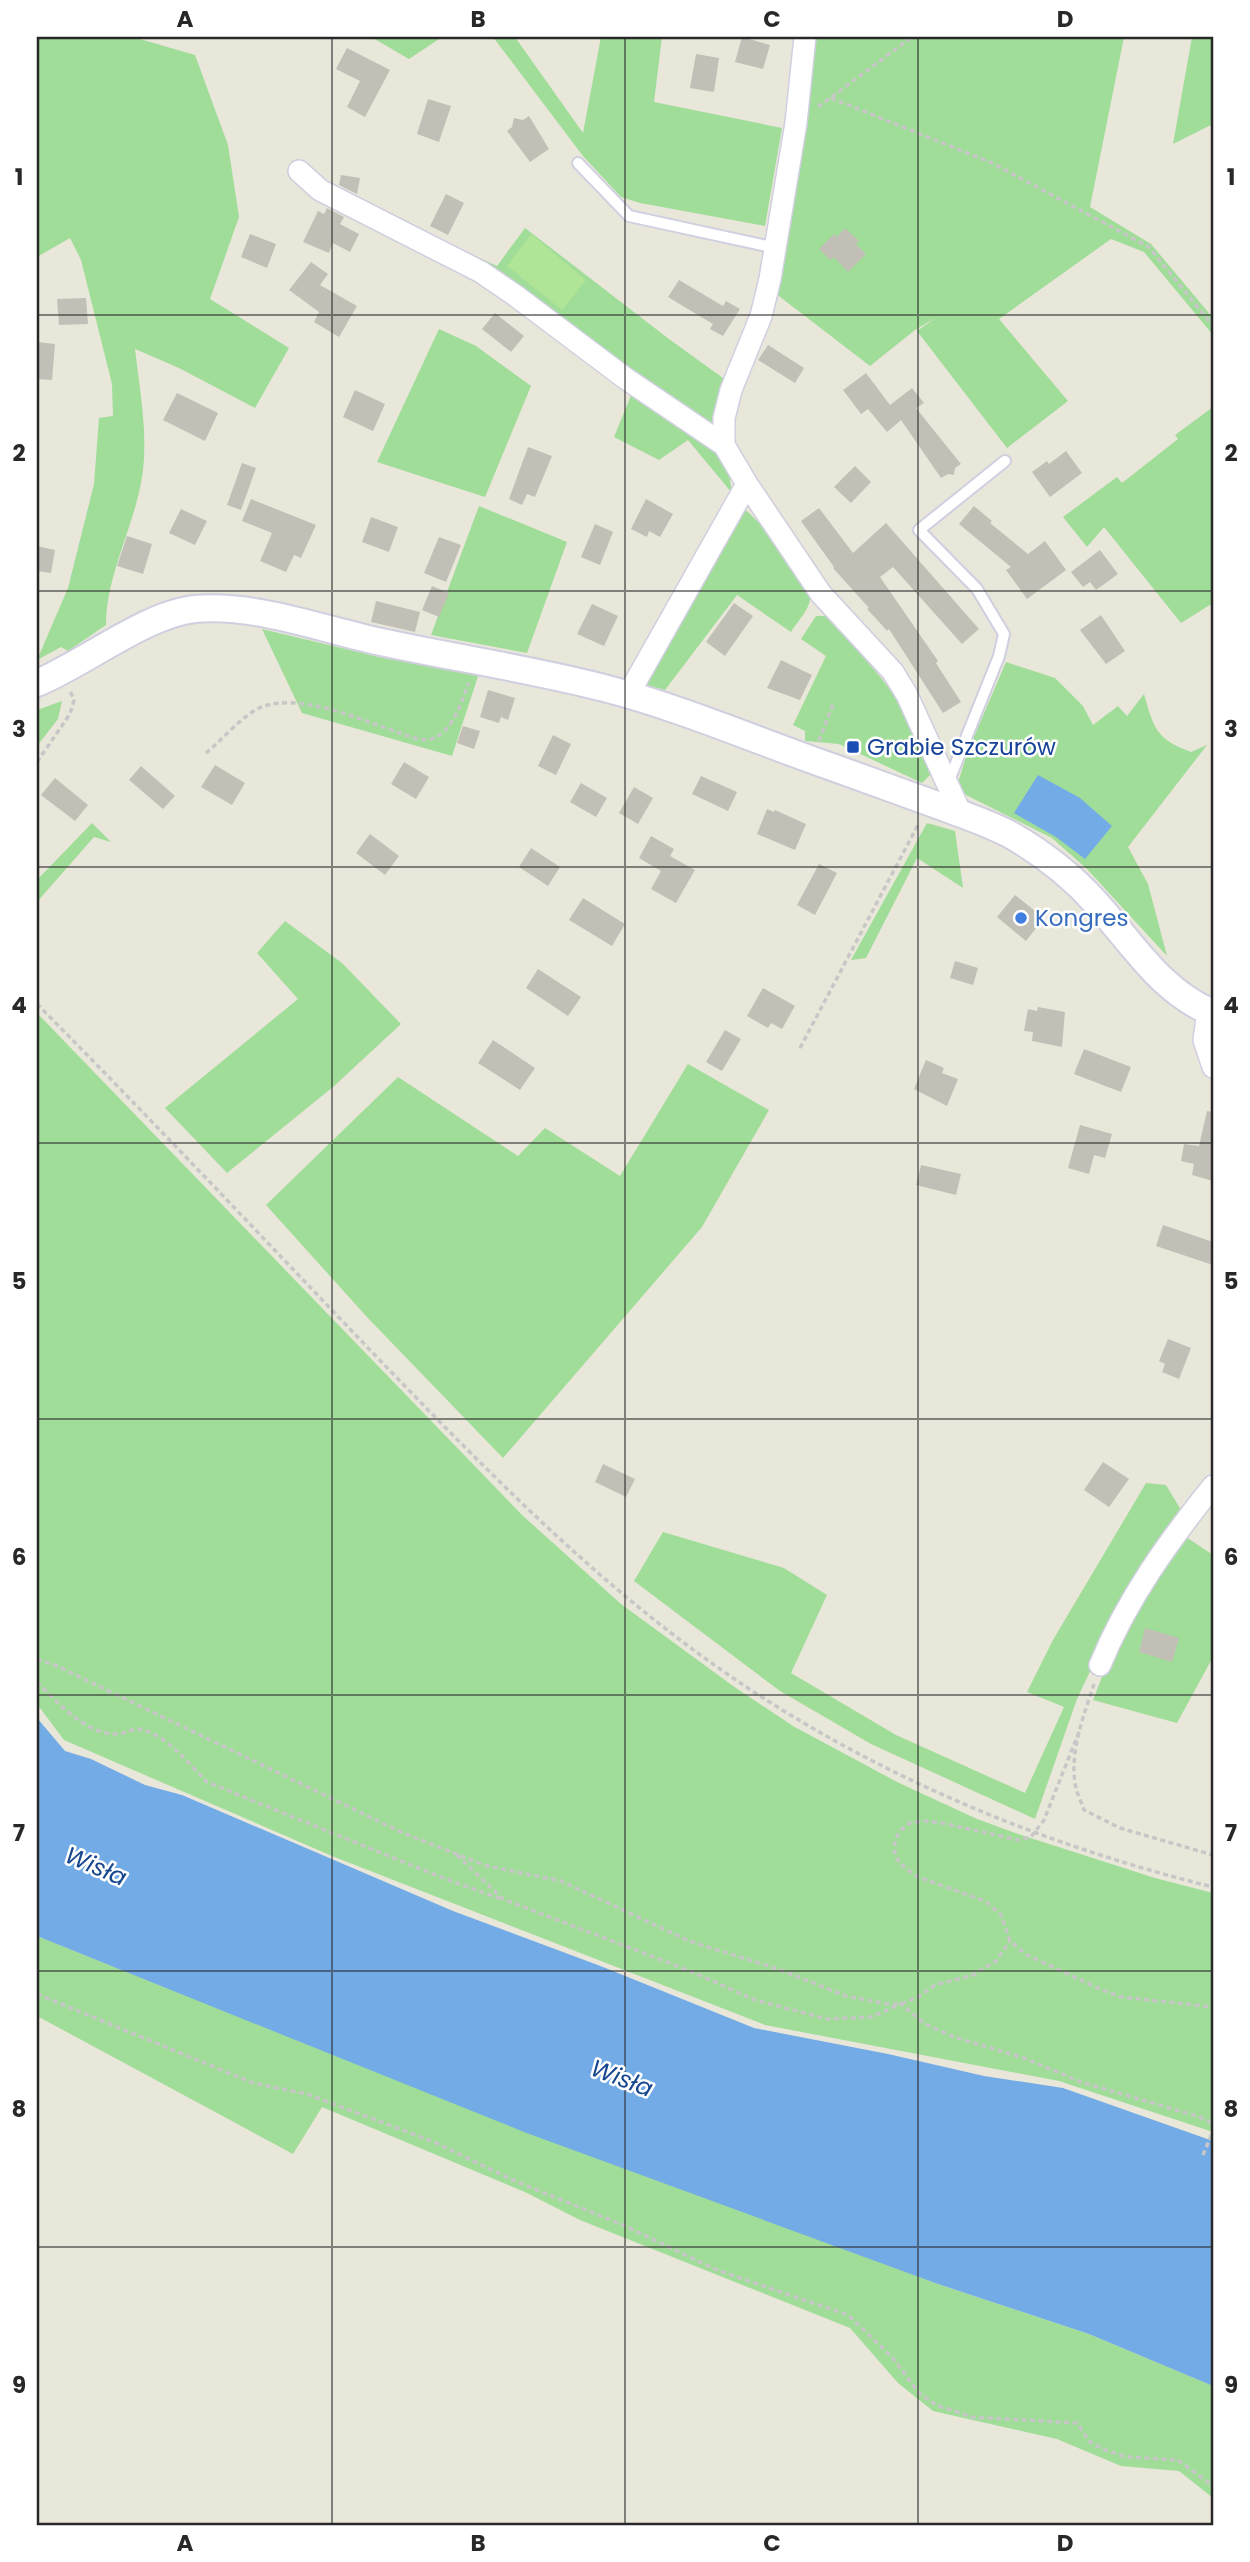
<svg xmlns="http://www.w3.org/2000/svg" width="1250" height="2562" font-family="Poppins,sans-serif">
<rect width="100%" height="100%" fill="#e9e6da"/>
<path fill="#a0dd99" d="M37,37H133L195,55L228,145L239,217L210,299L289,348L255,408L179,368L135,349C139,384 146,422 144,457C142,515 106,568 106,625L68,651L61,647L37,660L68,588L94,484L99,418L113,416L112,384L81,260L70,238L37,257Z
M371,37H442L409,59Z
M493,37H515L583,133L601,37H662L654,102L782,128L765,226L640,203L621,197L583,156Z
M812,37H1124L1090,207L1151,244L1213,318V335L1144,252L1111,239L999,319L1068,401L1007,448L917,331L935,318L915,330L870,366L775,293Z
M1192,37H1213V124L1173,144Z
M525,228L669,339L723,378L717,417L711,423H702L427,239L429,234L497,266Z
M439,329L476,346L531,386L485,497L377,462Z
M632,393L709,444L728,468L732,493L688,440L659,460L614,437Z
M1213,407V603L1181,623L1104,527L1087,547L1063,517L1117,477L1122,483L1178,439L1175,435Z
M479,506L567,542L527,653L431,635Z
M745,510C760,520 811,582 810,598C810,609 797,622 791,632L737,595L665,690L644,684L739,514Z
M816,616H825C856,648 889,683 912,722C921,737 926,757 932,773L922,783L839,744L805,741V731L793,725L826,656L801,639Z
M262,629L379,657L479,673L452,756L302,713Z
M1006,662L1055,678L1083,706L1093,725L1118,706L1127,716L1144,694C1154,729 1156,739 1191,752L1207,745L1128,847L1148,884L1167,956L1087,869L1052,838L966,795L958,783L967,753Z
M62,701L58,719L37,746V710Z
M92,823L111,842L94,837L37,902V880Z
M927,823L955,831L963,888L917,858L866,958L851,960Z
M285,921L342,963L401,1024L333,1087L227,1173L165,1108L298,999L257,953Z
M37,1013L522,1515L621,1604L733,1686L793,1726L897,1782L977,1819L1018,1834L1155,1878L1213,1893V2132L1059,2081L765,2025L332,1856L64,1740L37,1704Z
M688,1064L769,1110L702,1227L503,1458L366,1316L266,1205L398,1077L518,1156L545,1128L620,1176Z
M1146,1483L1166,1485L1181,1510L1119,1610L1077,1699L1035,1819L871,1744L780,1691L634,1581L663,1532L784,1568L827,1595L791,1673L896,1735L1025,1793L1064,1707L1027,1692L1053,1640Z
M1183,1535L1213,1555V1657L1177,1723L1093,1700L1117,1638Z
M37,1936L387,2076L938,2284L1089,2334L1213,2386V2498L1179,2471L1121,2466L1057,2439L933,2411L898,2383L850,2328L580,2220L525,2192L322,2107L293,2154L37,2016Z"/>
<path fill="#b0e496" d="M531,234L586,280L562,310L507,266Z"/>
<path fill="#73abe6" d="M1038,775L1080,798L1112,826L1085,859L1056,837L1014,813Z
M37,1718L65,1751L91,1759L145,1785L182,1795L453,1911L603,1967L754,2028L888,2054L984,2076L1063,2088L1213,2141V2386L1089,2334L938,2284L524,2132L37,1936Z"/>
<path fill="#c2c0b6" d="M742,37L770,45L763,69L735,62Z
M347,48L390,70L365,117L347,107L360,81L336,69Z
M696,54L719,58L714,92L690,88Z
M428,99L451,106L439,142L417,134Z
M529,116L549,149L530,162L507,131L512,127L514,118L523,120Z
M341,175L360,178L357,194L339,185Z
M446,194L464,203L448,235L430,226Z
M327,208L344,217L340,224L359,234L350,252L333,243L329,253L303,242L318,211L324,214Z
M845,228L859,241L856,244L866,254L848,272L834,257L830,260L819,249L834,234L837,237Z
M250,234L276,244L267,268L241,257Z
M311,262L328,274L320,285L357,306L339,337L314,322L319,312L289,290Z
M679,280L723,306L726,301L740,309L723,336L710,329L713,324L668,297Z
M86,298L88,324L59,325L57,299Z
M495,313L524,336L511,352L482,329Z
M38,342L55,344L52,380L37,379Z
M768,345L804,368L795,383L758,360Z
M866,373L890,405L912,388L924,403L916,408L961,464L955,468L954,475L948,474L941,478L901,420L887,432L868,409L861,414L843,390Z
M355,390L385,404L373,431L343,417Z
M177,393L218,413L205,441L163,420Z
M528,447L552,456L535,497L527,494L522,505L509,499Z
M1066,451L1082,473L1050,497L1032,472L1047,461L1049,464Z
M242,463L256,468L241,510L227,505Z
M855,466L871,482L851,503L834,487Z
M251,499L316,525L301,558L294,555L286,572L260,561L272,533L242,521Z
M646,499L673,514L660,537L649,531L647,537L631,529Z
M974,506L992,521L990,523L1028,554L1045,541L1066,570L1027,599L1006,570L1011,567L959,524Z
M819,508L853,553L886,523L979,629L962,644L893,567L880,577L938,661L936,663L961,702L943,713L889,629L887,631L880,623L867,609L869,608L833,568L834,567L801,521Z
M181,509L207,521L195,545L169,533Z
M371,517L398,527L389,552L362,542Z
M595,524L613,532L600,565L581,557Z
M127,536L152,544L143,574L117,566Z
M439,537L461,545L446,582L424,573Z
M37,546L55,550L51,573L37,571Z
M1100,550L1118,574L1096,590L1090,582L1083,587L1071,572Z
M432,586L449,593L439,617L422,610Z
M376,601L420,612L415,632L371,622Z
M734,603L753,616L725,656L706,642Z
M592,604L618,616L604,646L577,634Z
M1101,615L1125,651L1106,664L1080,630Z
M781,660L812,675L800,700L767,688Z
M488,690L515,698L508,720L501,717L499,723L480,717Z
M463,726L480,731L474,749L457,743Z
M553,735L571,744L556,775L538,766Z
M404,762L429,777L416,799L391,784Z
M215,765L245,783L232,805L201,787Z
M141,766L175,796L163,809L129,780Z
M701,776L737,792L728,811L692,794Z
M55,778L88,805L75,821L41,795Z
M581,783L607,798L596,817L570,802Z
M634,787L653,798L638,824L619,813Z
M767,809L774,812L775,810L806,824L795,850L757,834Z
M370,834L399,856L385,875L356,853Z
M651,836L674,849L670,856L695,870L676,903L651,889L661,871L639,858Z
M531,848L560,867L548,886L519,867Z
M819,864L837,873L815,915L797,905Z
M1015,895L1044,918L1026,941L997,917Z
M583,898L625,924L612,946L569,920Z
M955,961L978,968L973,985L950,978Z
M538,969L581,997L568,1016L526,988Z
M763,988L795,1006L782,1029L771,1023L768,1028L747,1016Z
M1038,1007L1065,1012L1062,1047L1032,1041L1033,1032L1024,1031L1028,1009L1037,1011Z
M725,1030L741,1039L722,1071L706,1062Z
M493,1040L535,1068L520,1090L478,1063Z
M1084,1049L1131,1067L1121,1092L1074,1074Z
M926,1060L944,1068L942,1073L958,1079L947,1106L914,1089Z
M1207,1111L1213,1112V1181L1192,1175L1194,1164L1181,1161L1184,1144L1199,1146Z
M1080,1125L1112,1134L1105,1158L1094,1155L1089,1174L1068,1168Z
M921,1165L961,1174L956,1195L916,1185Z
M1163,1225L1213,1242V1265L1156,1246Z
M1168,1339L1191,1348L1179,1379L1162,1372L1165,1364L1159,1361Z
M1103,1462L1129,1479L1109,1507L1084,1490Z
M603,1464L635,1479L626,1497L595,1482Z
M1145,1628L1179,1638L1172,1662L1139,1652Z"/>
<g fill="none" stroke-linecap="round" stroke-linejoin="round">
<g stroke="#d0cfe0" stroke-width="14">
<path id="service" d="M578,163L629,216L776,248
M948,783L999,656L1004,634L977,589L919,530L1005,461"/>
</g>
<g stroke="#d0cfe0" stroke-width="24">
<path id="minor" d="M805,37L796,123L770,279L761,316L731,390L724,418V445L747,484L821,594L893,672L907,695L961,814
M299,171L320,190L481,272L516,296L625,378L724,445
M628,695L747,484
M1208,1011L1204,1040L1213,1067
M1100,1665C1127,1599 1168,1542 1213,1486"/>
</g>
<g stroke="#d0cfe0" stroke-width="30">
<path id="tertiary" d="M37,683C85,663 146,614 195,609C258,604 321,629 381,642C455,658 531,669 604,688C682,708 757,741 832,767C867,780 902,792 937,805C961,814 986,822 1009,834C1041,852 1071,875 1096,903C1132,943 1161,992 1213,1013"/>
</g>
<path stroke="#c7c7c7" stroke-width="3.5" stroke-dasharray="5 3.5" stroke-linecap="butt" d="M831,98L992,163L1149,247L1213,326
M818,107L912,37
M819,741L833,704
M206,753C221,741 242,716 259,708C299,691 361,720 400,733C409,736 422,742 431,739C454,732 461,701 469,683
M37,762L70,714L74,700L70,691
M37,1004C150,1118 260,1235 371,1351C484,1468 598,1586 733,1678C878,1777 1043,1845 1213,1887
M800,1048L919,823
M37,1659L57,1666L403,1833L487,1866L561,1881L689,1941L778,1969L846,1996L888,2004H901L918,1997L935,1985L973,1975L996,1961L1010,1941
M37,1682C58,1702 85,1735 118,1734C127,1733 134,1727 144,1730C169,1738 189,1764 207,1782L438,1876L501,1899
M1094,1684C1084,1715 1070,1750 1075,1783C1076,1792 1081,1801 1084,1810L1120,1828L1213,1855
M1079,1732L1044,1820L1031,1837L1018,1840L942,1823L924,1821L910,1823L901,1830L896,1838L894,1849L897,1859L905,1868L918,1877L985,1901L1001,1915L1010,1941L1027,1955L1100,1989L1121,1997L1213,2007
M457,1855L503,1899L690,1971L755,2000L827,2019L871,2017L901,2004L925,2024L954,2037L1024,2058L1081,2082L1197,2116L1213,2123
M37,1994L253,2083L307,2094L434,2142L515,2181L623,2225L717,2270L848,2315L892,2357L918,2392L936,2405L972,2417L1077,2423L1090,2442L1105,2450L1126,2457L1178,2460L1213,2486
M1203,2155L1213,2131"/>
<use href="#service" stroke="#fff" stroke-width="10"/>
<use href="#minor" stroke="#fff" stroke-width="21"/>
<use href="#tertiary" stroke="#fff" stroke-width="26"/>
</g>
<path fill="none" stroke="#282828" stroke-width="2" stroke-opacity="0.55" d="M332,37V2525M625,37V2525M918,37V2525M37,315H1213M37,591H1213M37,867H1213M37,1143H1213M37,1419H1213M37,1695H1213M37,1971H1213M37,2247H1213"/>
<rect fill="#1a4fb4" stroke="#fff" stroke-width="2.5" x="846" y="740" width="14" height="14" rx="3.5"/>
<circle fill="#3f7fe0" stroke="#fff" stroke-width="2.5" cx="1021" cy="918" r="7"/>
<g text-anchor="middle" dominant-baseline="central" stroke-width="5" stroke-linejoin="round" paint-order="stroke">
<g font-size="23" fill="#164399" stroke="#fff" text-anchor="start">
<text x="867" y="747">Grabie Szczurów</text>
</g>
<g font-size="23" fill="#366cbe" stroke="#fff" text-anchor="start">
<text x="1035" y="918">Kongres</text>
</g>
<g font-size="24" font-style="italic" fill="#16478e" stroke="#fff">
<text transform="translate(96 1866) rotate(23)">Wisła</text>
<text transform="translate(622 2078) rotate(21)">Wisła</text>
</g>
</g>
<rect width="1250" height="2562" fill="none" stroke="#ffffff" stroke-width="77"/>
<rect x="38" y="38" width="1174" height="2486" fill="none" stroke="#282828" stroke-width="2.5"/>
<g font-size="23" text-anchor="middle" font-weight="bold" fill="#282828">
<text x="185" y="27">A</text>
<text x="478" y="27">B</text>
<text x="772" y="27">C</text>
<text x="1065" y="27">D</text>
<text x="19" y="185">1</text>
<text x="1231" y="185">1</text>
<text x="19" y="461">2</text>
<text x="1231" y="461">2</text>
<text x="19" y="737">3</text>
<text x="1231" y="737">3</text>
<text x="19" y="1013">4</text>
<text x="1231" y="1013">4</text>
<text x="19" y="1289">5</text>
<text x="1231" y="1289">5</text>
<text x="19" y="1565">6</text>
<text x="1231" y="1565">6</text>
<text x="19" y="1841">7</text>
<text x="1231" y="1841">7</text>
<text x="19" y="2117">8</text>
<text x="1231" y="2117">8</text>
<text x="19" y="2393">9</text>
<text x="1231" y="2393">9</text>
<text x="185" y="2551">A</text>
<text x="478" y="2551">B</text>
<text x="772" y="2551">C</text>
<text x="1065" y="2551">D</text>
</g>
</svg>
